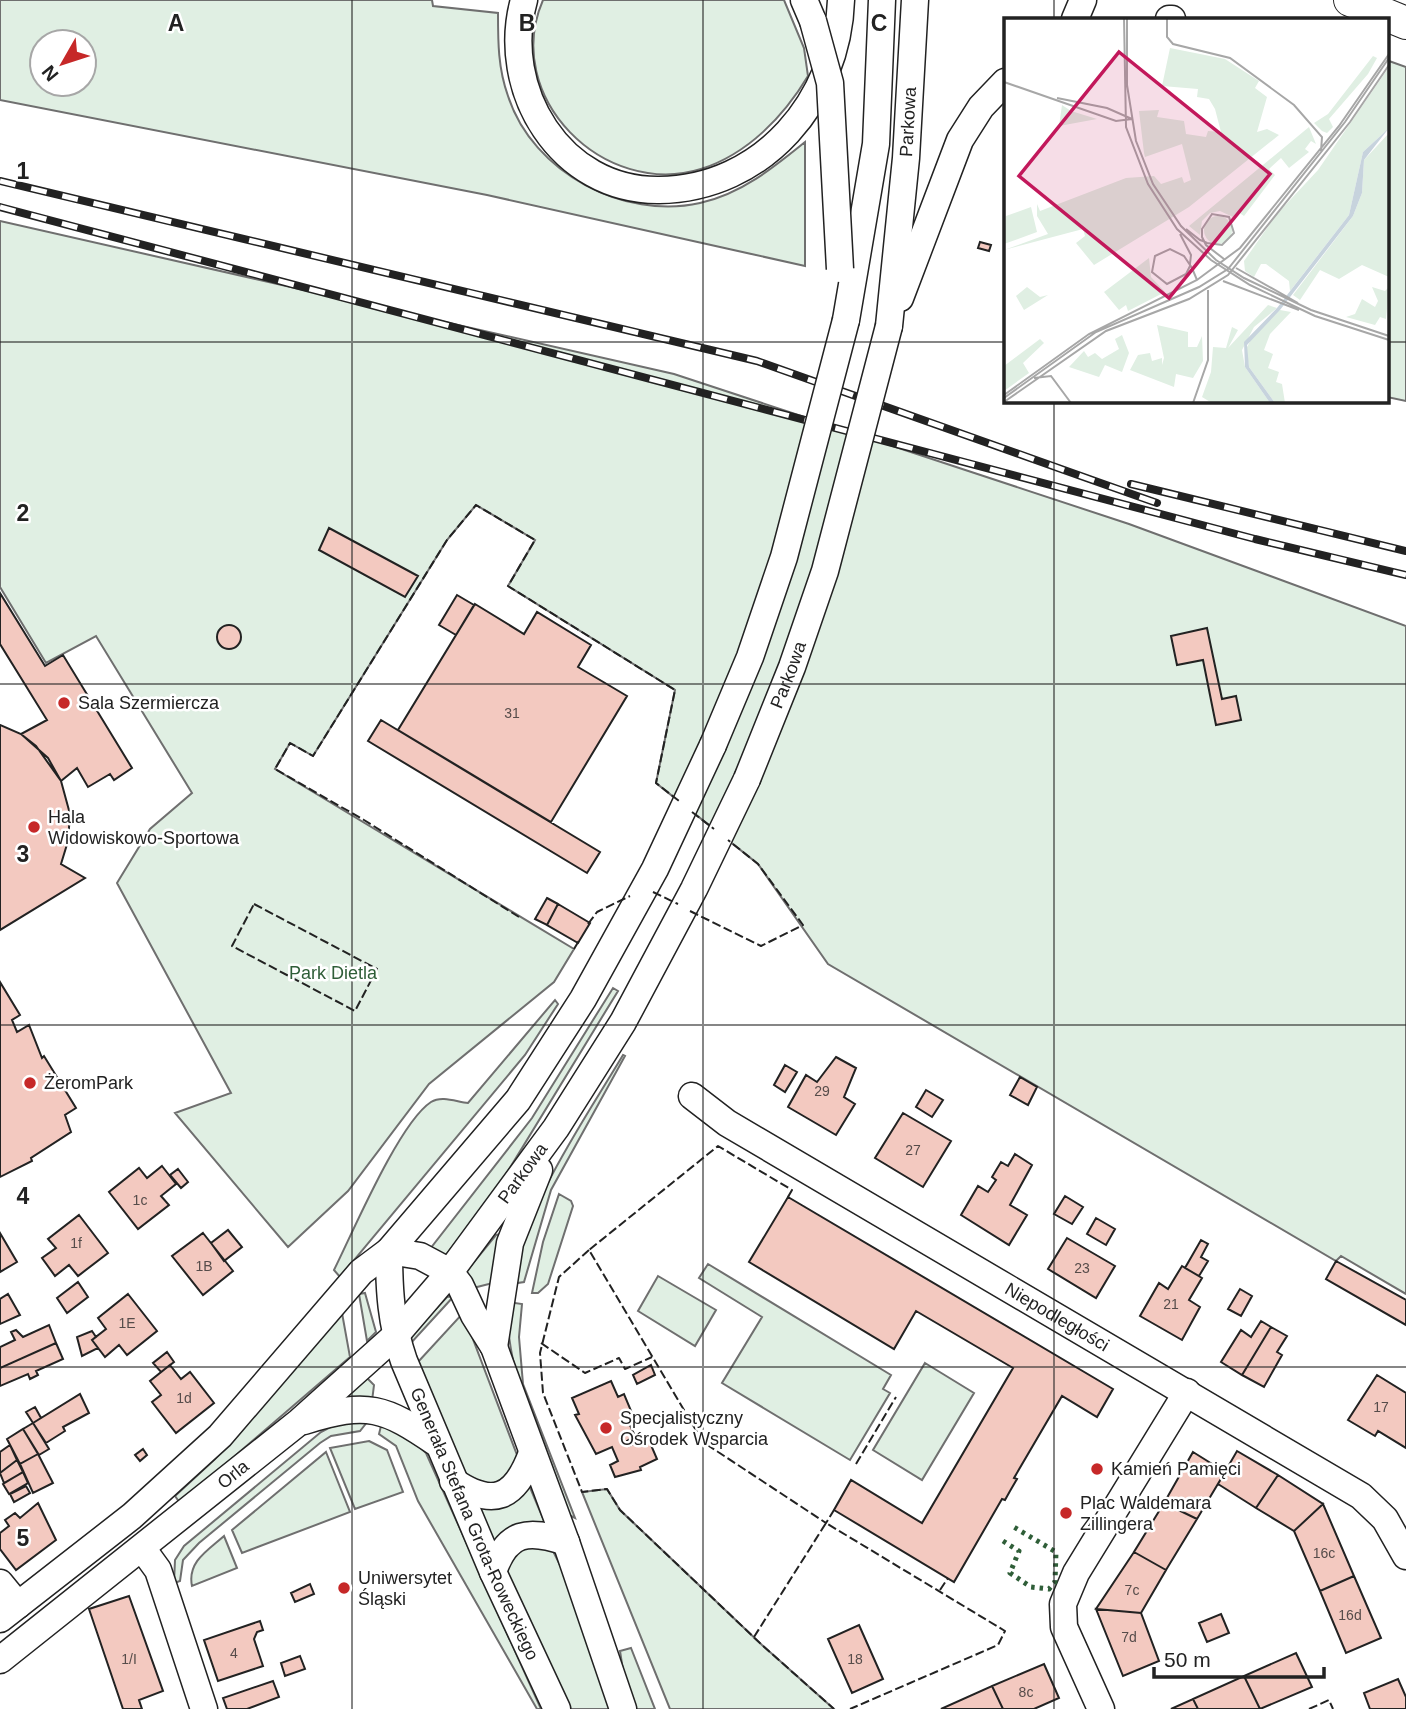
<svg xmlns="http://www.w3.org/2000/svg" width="1406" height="1709" font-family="Arial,sans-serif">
<rect width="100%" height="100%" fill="#fff"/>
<path fill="#e0efe3" stroke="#6f6f6f" stroke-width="2" fill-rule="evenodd" d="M0,0H432L433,6L498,13C498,42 498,68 508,96C533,173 624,220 700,203C741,194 773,168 805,142V266L487,195L0,100ZM84,42V84H42V42Z
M543,0H784L804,48L808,76C784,116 748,154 701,169C604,199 501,97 543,0Z
M1389,61L1406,67V401L1387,397Z
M0,221L674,374L1129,524L1406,626V1294L1341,1256L1336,1261L828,964L758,864L656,783L675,690L508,586L535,540L476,505L447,540L313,756L290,743L275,769L574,949L554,982L429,1084L348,1191L288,1247L175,1113L231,1093L117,883L150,829L192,793L96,636L46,663L0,587Z
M613,988L618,991L497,1189L446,1255L430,1249L532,1118Z
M555,1000L558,1004L525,1055L340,1277L334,1270C353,1232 399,1123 431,1102C442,1095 457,1102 468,1103Z
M623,1055L625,1056L551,1190L524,1282L511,1284C528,1200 580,1127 623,1055Z
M559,1194L571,1201L573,1206L548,1284L538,1293H532L543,1242Z
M501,1234L493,1283L473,1288L465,1273L496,1235Z
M708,1264L891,1375L883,1389L890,1393L850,1460L722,1383L762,1317L699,1278Z
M658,1276L716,1310L695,1346L638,1311Z
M365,1293L376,1332L367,1341L359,1294Z
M454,1296L411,1343V1335L447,1297Z
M508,1302L522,1304L519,1337L523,1384L575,1518L569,1515C545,1451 503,1371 508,1302Z
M342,1313L350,1357L180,1503L175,1496L215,1459Z
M463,1313L517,1455C516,1470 499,1487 482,1484C477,1483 471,1479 466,1477L418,1362Z
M925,1363L974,1393L922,1480L873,1450Z
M367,1378L374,1385L372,1401L347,1400L348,1394Z
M368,1421L360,1431L331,1436L320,1443L199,1543L183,1560L180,1581L174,1583L175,1560L184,1546L321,1432L340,1422Z
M382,1422L406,1434L426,1453L541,1709H537L418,1501L396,1446L379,1434Z
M369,1441L387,1450L403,1492L355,1509L330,1448Z
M326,1452L350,1512L242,1553L232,1530Z
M529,1485L547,1528L494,1547L477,1504Z
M607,1489L620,1510L762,1645L834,1709H670L582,1492Z
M224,1536L237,1568L192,1586C187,1562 208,1550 224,1536Z
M526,1544L552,1549L568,1581L611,1709H571L544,1661L507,1575L508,1560Z
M631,1648L655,1709H629L620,1651Z"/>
<path fill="#f3c9c0" stroke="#222" stroke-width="2" d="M980,242L991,245L989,251L978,248Z
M329,528L418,576L405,597L319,550Z
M0,593L45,666L63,655L132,768L114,780L110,774L88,787L77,768L61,781L48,758L21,734L47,720L0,644Z
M457,595L474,605L456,635L439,625Z
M475,604L524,634L537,612L591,645L578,667L627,696L551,822L398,730Z
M217 637a12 12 0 1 1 24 0a12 12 0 1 1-24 0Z
M1207,628L1222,699L1236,696L1241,720L1216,725L1203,660L1177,665L1171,636Z
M381,720L600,852L587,873L368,741Z
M0,725L21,734L36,746L61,781L70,814L68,841L61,864L85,878L0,930Z
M547,898L558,904L547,925L535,919Z
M558,904L590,923L578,943L547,925Z
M0,982L20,1015L12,1020L17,1032L29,1025L42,1058L44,1056L76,1108L65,1115L71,1132L31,1158L32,1161L0,1177Z
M836,1057L856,1068L844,1097L855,1104L836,1135L788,1107L806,1075L817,1082Z
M785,1065L797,1072L785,1092L774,1085Z
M1020,1077L1037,1087L1028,1105L1010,1095Z
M926,1090L943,1100L932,1117L916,1107Z
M903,1113L951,1141L923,1187L875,1158Z
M1015,1154L1032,1165L1010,1205L1027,1215L1009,1245L961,1215L978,1186L988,1192L996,1180L992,1177L1001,1162L1008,1166Z
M162,1166L176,1184L161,1196L169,1205L138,1229L109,1192L139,1168L147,1178Z
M178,1169L188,1182L181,1188L170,1175Z
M1065,1196L1083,1207L1072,1224L1054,1214Z
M788,1197L1113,1389L1097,1417L1062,1396L1014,1478L1017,1479L1010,1491L1005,1500L1002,1499L954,1582L834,1510L851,1480L922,1523L1013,1368L916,1311L894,1349L749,1262Z
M79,1215L108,1253L78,1276L69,1265L55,1276L42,1258L56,1248L48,1239Z
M1096,1218L1115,1229L1106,1245L1087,1234Z
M228,1230L242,1247L224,1261L211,1243Z
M0,1233L17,1262L0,1272Z
M203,1233L233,1271L203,1295L172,1256Z
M1067,1238L1115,1266L1096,1298L1048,1269Z
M1201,1240L1208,1244L1201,1257L1208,1261L1199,1276L1185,1268Z
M1336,1261L1406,1300V1325L1326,1279Z
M1182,1266L1202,1278L1189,1300L1200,1307L1182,1340L1140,1316L1159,1283L1168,1289Z
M78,1282L88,1297L67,1313L57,1298Z
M1240,1289L1252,1296L1241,1316L1228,1309Z
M8,1294L20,1315L0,1324V1299Z
M128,1294L157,1331L127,1355L119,1345L105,1357L92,1340L106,1329L98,1318Z
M1261,1321L1271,1327L1242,1375L1221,1362L1241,1330L1251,1337Z
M49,1325L56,1343L0,1368V1347L15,1340L11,1332L16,1330L23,1337Z
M1271,1327L1287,1336L1277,1352L1282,1355L1264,1387L1242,1375Z
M92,1331L96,1337L92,1340L98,1348L82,1356L77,1337Z
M56,1343L63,1359L36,1371L38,1375L30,1379L28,1374L0,1386V1368Z
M167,1352L174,1362L161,1372L153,1363Z
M170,1365L181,1379L190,1372L214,1403L176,1433L152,1402L161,1395L150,1381Z
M651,1365L655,1375L637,1384L633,1375Z
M1377,1375L1406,1393V1448L1378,1431L1375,1436L1348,1420Z
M611,1381L618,1397L624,1394L634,1418L628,1421L635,1436L627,1441L629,1446L648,1438L657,1459L640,1467L641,1470L615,1477L610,1465L618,1461L612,1447L596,1454L575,1415L579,1414L572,1398Z
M80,1394L89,1413L63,1427L65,1431L46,1443L33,1423Z
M35,1407L41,1418L33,1423L26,1412Z
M33,1423L49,1449L39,1455L23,1429Z
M23,1429L38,1454L20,1464L7,1439Z
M10,1445L17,1460L0,1473V1452Z
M143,1449L147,1455L140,1461L135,1455Z
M1237,1451L1278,1475L1256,1508L1218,1484Z
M1193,1452L1225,1472L1197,1519L1164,1503Z
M38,1454L53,1483L33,1493L20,1464Z
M17,1460L23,1472L4,1483L0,1473Z
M23,1472L28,1483L9,1494L3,1484Z
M1278,1475L1323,1504L1294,1531L1256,1508Z
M26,1486L30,1493L14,1502L10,1494Z
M38,1503L56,1540L16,1570L0,1549V1533L9,1526L5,1520L15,1513L20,1518Z
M1164,1503L1197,1519L1166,1570L1134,1552Z
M1323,1504L1354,1576L1320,1591L1294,1531Z
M1134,1552L1166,1570L1141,1613L1096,1609Z
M1354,1576L1381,1638L1346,1653L1320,1591Z
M310,1584L314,1594L295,1602L291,1593Z
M129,1596L163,1691L139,1700L142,1709H123L89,1609Z
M1096,1609L1141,1613L1159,1661L1123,1676Z
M1221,1614L1229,1633L1207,1642L1199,1623Z
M260,1621L263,1630L257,1632L254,1639L263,1666L218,1681L204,1640Z
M859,1625L883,1679L852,1693L828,1639Z
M1296,1653L1312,1687L1260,1709L1244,1676Z
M300,1656L305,1669L285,1676L281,1663Z
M1044,1664L1059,1698L1034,1709H1003L992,1686Z
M1244,1676L1260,1709H1198L1193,1699Z
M1398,1679L1406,1697V1709H1370L1364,1693Z
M273,1681L279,1697L247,1709H227L223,1698Z
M992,1686L1003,1709H941Z
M1193,1699L1198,1709H1171Z"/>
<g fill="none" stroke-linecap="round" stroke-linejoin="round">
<g stroke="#222" stroke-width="29">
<g id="minor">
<path d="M524,0C499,89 560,191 659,190C763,189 838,100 841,0"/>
<path d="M804,0L813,21"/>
<path d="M1075,19L1083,0"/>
<path d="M1169,19H1172"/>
<path d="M900,298L960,140L981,107L1005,82"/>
<path d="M846,320L876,144L882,0"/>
<path id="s1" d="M889,326L906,158L915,0"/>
<path id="s2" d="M692,1096L727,1123L1361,1496L1385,1519L1406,1556"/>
<path d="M389,1251L420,1256L450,1272L460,1285L474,1315L494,1347L566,1542L623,1709"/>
<path id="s3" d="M389,1251C389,1290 391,1324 404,1361L493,1572L557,1709"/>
<path d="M494,1347L510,1243L539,1170"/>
<path d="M304,1421C368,1401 384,1407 438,1444"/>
<path d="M453,1481C493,1508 515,1499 532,1453"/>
<path d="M142,1548L158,1570L204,1709"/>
<path d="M493,1572C507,1531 528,1529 566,1542"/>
<path d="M0,1583L18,1605"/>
<path d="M0,1619L132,1516L220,1436L361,1272L389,1251L518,1100L583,999L655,869L713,745"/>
<path id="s4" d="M0,1660L299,1422L395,1336L450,1272L556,1128L623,1022L694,889L747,779"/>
<path d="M1101,1709L1064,1627L1063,1604L1076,1573L1187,1392"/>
</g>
</g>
<g stroke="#222" stroke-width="34">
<path id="major" d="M1350,0L1406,23"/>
</g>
<use href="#minor" stroke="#fff" stroke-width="26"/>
<use href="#major" stroke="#fff" stroke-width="32"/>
<g stroke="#222" stroke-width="8">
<path id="rail" d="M0,181L757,361L1157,503
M0,207L1255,539L1406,575
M1131,484L1406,551"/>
</g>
<use href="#rail" stroke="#fff" stroke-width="5" stroke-dasharray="16" stroke-linecap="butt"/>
<g stroke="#222" stroke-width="29" stroke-linecap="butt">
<g id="minor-bridge">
<path d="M813,21L830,83L840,269"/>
<path d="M713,745L750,657L784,557L846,320"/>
<path id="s5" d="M747,779L792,667L825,571L889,326"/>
</g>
</g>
<use href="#minor-bridge" stroke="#fff" stroke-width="26"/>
<path stroke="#2f5e38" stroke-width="5" stroke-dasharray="3.5 5" stroke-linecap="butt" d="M1003,1541L1019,1551L1010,1573L1031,1587L1049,1589L1055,1582L1056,1552L1012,1526"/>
<path stroke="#222" stroke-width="2" stroke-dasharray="9 3.5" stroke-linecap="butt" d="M692,812L714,829
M653,892L678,904
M254,904L377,969L355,1011L232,946Z
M690,911L761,946L803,925L758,864L728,840
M519,917L364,820L275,769L290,743L313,756L447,540L476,505L535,540L508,586L675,690L656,783L679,801
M588,924L597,912L630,896
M574,949L580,939
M788,1197L792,1190L718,1146L589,1250L703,1442L826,1523L834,1510
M589,1250L559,1277L540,1353L543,1393L582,1492L607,1489L620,1510L762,1645L834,1709
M541,1343L585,1373L619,1358L625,1369L652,1357
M856,1464L896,1397
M940,1590L948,1578
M754,1637L826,1523L1005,1631L998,1645L850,1709
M1309,1709L1329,1700L1333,1709"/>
</g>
<path fill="none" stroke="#222" stroke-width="2" stroke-opacity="0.55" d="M352,0V1709M703,0V1709M1054,0V19M0,342H1005M1387,342H1406M1054,401V1709M0,684H1406M0,1025H1406M0,1367H1406"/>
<g fill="#c62828" stroke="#fff" stroke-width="2.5">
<circle cx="64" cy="703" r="7"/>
<circle cx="34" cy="827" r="7"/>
<circle cx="30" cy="1083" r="7"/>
<circle cx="606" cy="1428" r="7"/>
<circle cx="1097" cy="1469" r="7"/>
<circle cx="1066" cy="1513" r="7"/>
<circle cx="344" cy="1588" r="7"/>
</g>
<g text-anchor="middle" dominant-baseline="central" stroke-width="5" stroke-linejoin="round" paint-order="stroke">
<g font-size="14" fill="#564c4a">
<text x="512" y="713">31</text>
<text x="822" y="1091">29</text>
<text x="913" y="1150">27</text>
<text x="140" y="1200">1c</text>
<text x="76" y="1243">1f</text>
<text x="204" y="1266">1B</text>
<text x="1082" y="1268">23</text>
<text x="1171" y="1304">21</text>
<text x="127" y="1323">1E</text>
<text x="184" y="1398">1d</text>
<text x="1381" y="1407">17</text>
<text x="1324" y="1553">16c</text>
<text x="1132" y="1590">7c</text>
<text x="1350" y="1615">16d</text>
<text x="1129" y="1637">7d</text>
<text x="234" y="1653">4</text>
<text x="129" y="1659">1/I</text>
<text x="855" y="1659">18</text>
<text x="1026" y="1692">8c</text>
</g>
<g font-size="18" fill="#222" stroke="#fff">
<text stroke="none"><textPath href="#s1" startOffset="205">Parkowa</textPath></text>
<text stroke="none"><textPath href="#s5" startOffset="112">Parkowa</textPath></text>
<text stroke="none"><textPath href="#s4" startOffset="718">Parkowa</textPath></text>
<text stroke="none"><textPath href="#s2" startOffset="427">Niepodległości</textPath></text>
<text stroke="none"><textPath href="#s4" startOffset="298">Orla</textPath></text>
<text stroke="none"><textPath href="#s3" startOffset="289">Generała Stefana Grota-Roweckiego</textPath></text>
</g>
<g font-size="18" fill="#222" stroke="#fff" text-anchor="start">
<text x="78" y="703">Sala Szermiercza</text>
<text x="48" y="817">Hala<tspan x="48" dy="21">Widowiskowo-Sportowa</tspan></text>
<text x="44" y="1083">ŻeromPark</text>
<text x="620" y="1418">Specjalistyczny<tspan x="620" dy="21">Ośrodek Wsparcia</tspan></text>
<text x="1111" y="1469">Kamień Pamięci</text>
<text x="1080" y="1503">Plac Waldemara<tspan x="1080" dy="21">Zillingera</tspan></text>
<text x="358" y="1578">Uniwersytet<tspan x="358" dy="21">Śląski</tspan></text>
</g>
<g font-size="18" fill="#2f5e38" stroke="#fff">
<text x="333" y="973">Park Dietla</text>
</g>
</g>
<g transform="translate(1004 18)">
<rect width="385" height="385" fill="#fff"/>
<path d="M166,30L221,41L255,63L251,70L263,79L253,114L263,111L275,117L185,189L90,247L72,225L81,218L79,211L0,232L44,216L33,198V186L36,193L122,160L150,158L157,166L178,159L180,165L187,162L178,126L141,139L140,135L135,93L155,92L153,99L180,103L182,116L202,119L204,113L217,114L211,91L205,81L193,79L194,71L158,68ZM369,38L373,40L364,56L325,101L329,109L323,115L318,113L310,105L324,96ZM385,49V110L359,134L345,197L286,273L285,263L262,246H257L250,259L241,253L240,243L273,196L314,152ZM58,87L67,93L93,101L55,108ZM305,109L312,126L307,123L301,131L305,134L285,150L277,140L265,151L271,157L240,198L234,194L229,199L216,193L206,195L198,203L196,217L185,208ZM385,115V259L358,247L335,261L316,252L296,282L289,277L349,198L358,175L360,142ZM27,189L33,214L0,226L2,198ZM200 212a14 14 0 1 1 28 0a14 14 0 1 1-28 0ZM145,240L147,259L161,274L124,293L122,287L115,292L100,274ZM23,269L36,279L44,277L20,292L12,278ZM368,269L381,273L385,269L382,301L376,299L371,307L342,299L351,296L358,281L371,289L374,283ZM264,287L273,290L250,309L238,332L241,349L266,385H208L198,379L207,354L209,329L222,330L228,309L234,312L224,330ZM276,292L287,294L266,316L260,332L269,336L264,350L275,354L272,364L278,366L281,385H271L245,349L242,331L251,314ZM153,307L184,314V329H193L198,318L199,343L192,355L189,360L172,356L170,369L126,352L134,337L146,335L148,343L158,340V347L160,340ZM118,317L125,335L118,354L101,347L95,359L65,349L80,333L84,339L91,335L98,341L115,331L111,321ZM36,321L40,325L19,345L25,355L0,373V348Z" fill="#e0efe3"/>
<path d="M385,110L360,142L358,175L349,198L276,292L243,327L245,349L271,385H266L241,349L240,324L273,290L345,197L359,134Z" fill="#c7d3dd"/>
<path fill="none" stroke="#a7a7a7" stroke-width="2" d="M120,0L122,109L144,166L173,211L207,242L246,267L311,298L385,322M123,0V67L132,123L149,166L177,208L212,242L240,260L307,292L385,318M163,0V19L169,26L226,40L290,87L318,119L317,133M0,64L112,103L128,101M53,80L103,90L128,101M182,211L196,222L199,223L203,225L218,227L230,215L225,199L208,196L198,211V219L202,227L220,241M176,216L187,237L186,246V248L182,256L163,266L148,254L151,238L166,231L180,238L188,250L193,262M232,250L294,285M219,263L295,292M30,360L47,358L67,385M0,377L85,316L193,262L236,230L335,108L385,36M0,380L92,314L195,269L224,251L341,104L385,40M0,384L102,313L185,281L224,257L346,104L385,47M189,385L204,342V272"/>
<path fill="#c2185b" fill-opacity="0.15" stroke="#c2185b" stroke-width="3.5" d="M115,34L266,156L165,280L15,158Z"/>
<rect width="385" height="385" fill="none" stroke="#222" stroke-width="3.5"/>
</g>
<g font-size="23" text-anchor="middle" font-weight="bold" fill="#222" stroke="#fff" stroke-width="5" stroke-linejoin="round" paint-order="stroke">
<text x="176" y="31">A</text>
<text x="527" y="31">B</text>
<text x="879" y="31">C</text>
<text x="23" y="179">1</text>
<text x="23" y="521">2</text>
<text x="23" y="862">3</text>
<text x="23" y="1204">4</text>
<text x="23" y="1546">5</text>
</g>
<g transform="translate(63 63) rotate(231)"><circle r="33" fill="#ffffff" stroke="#a7a7a7" stroke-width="2"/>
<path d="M0-5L12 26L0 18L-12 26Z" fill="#c62828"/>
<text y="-10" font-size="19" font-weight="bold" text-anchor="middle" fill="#222222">N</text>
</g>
<path d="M1154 1667v10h170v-10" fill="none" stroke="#222222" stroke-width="3.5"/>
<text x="1164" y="1667" font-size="21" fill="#222222" stroke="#ffffff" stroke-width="5" paint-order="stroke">50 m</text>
</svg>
